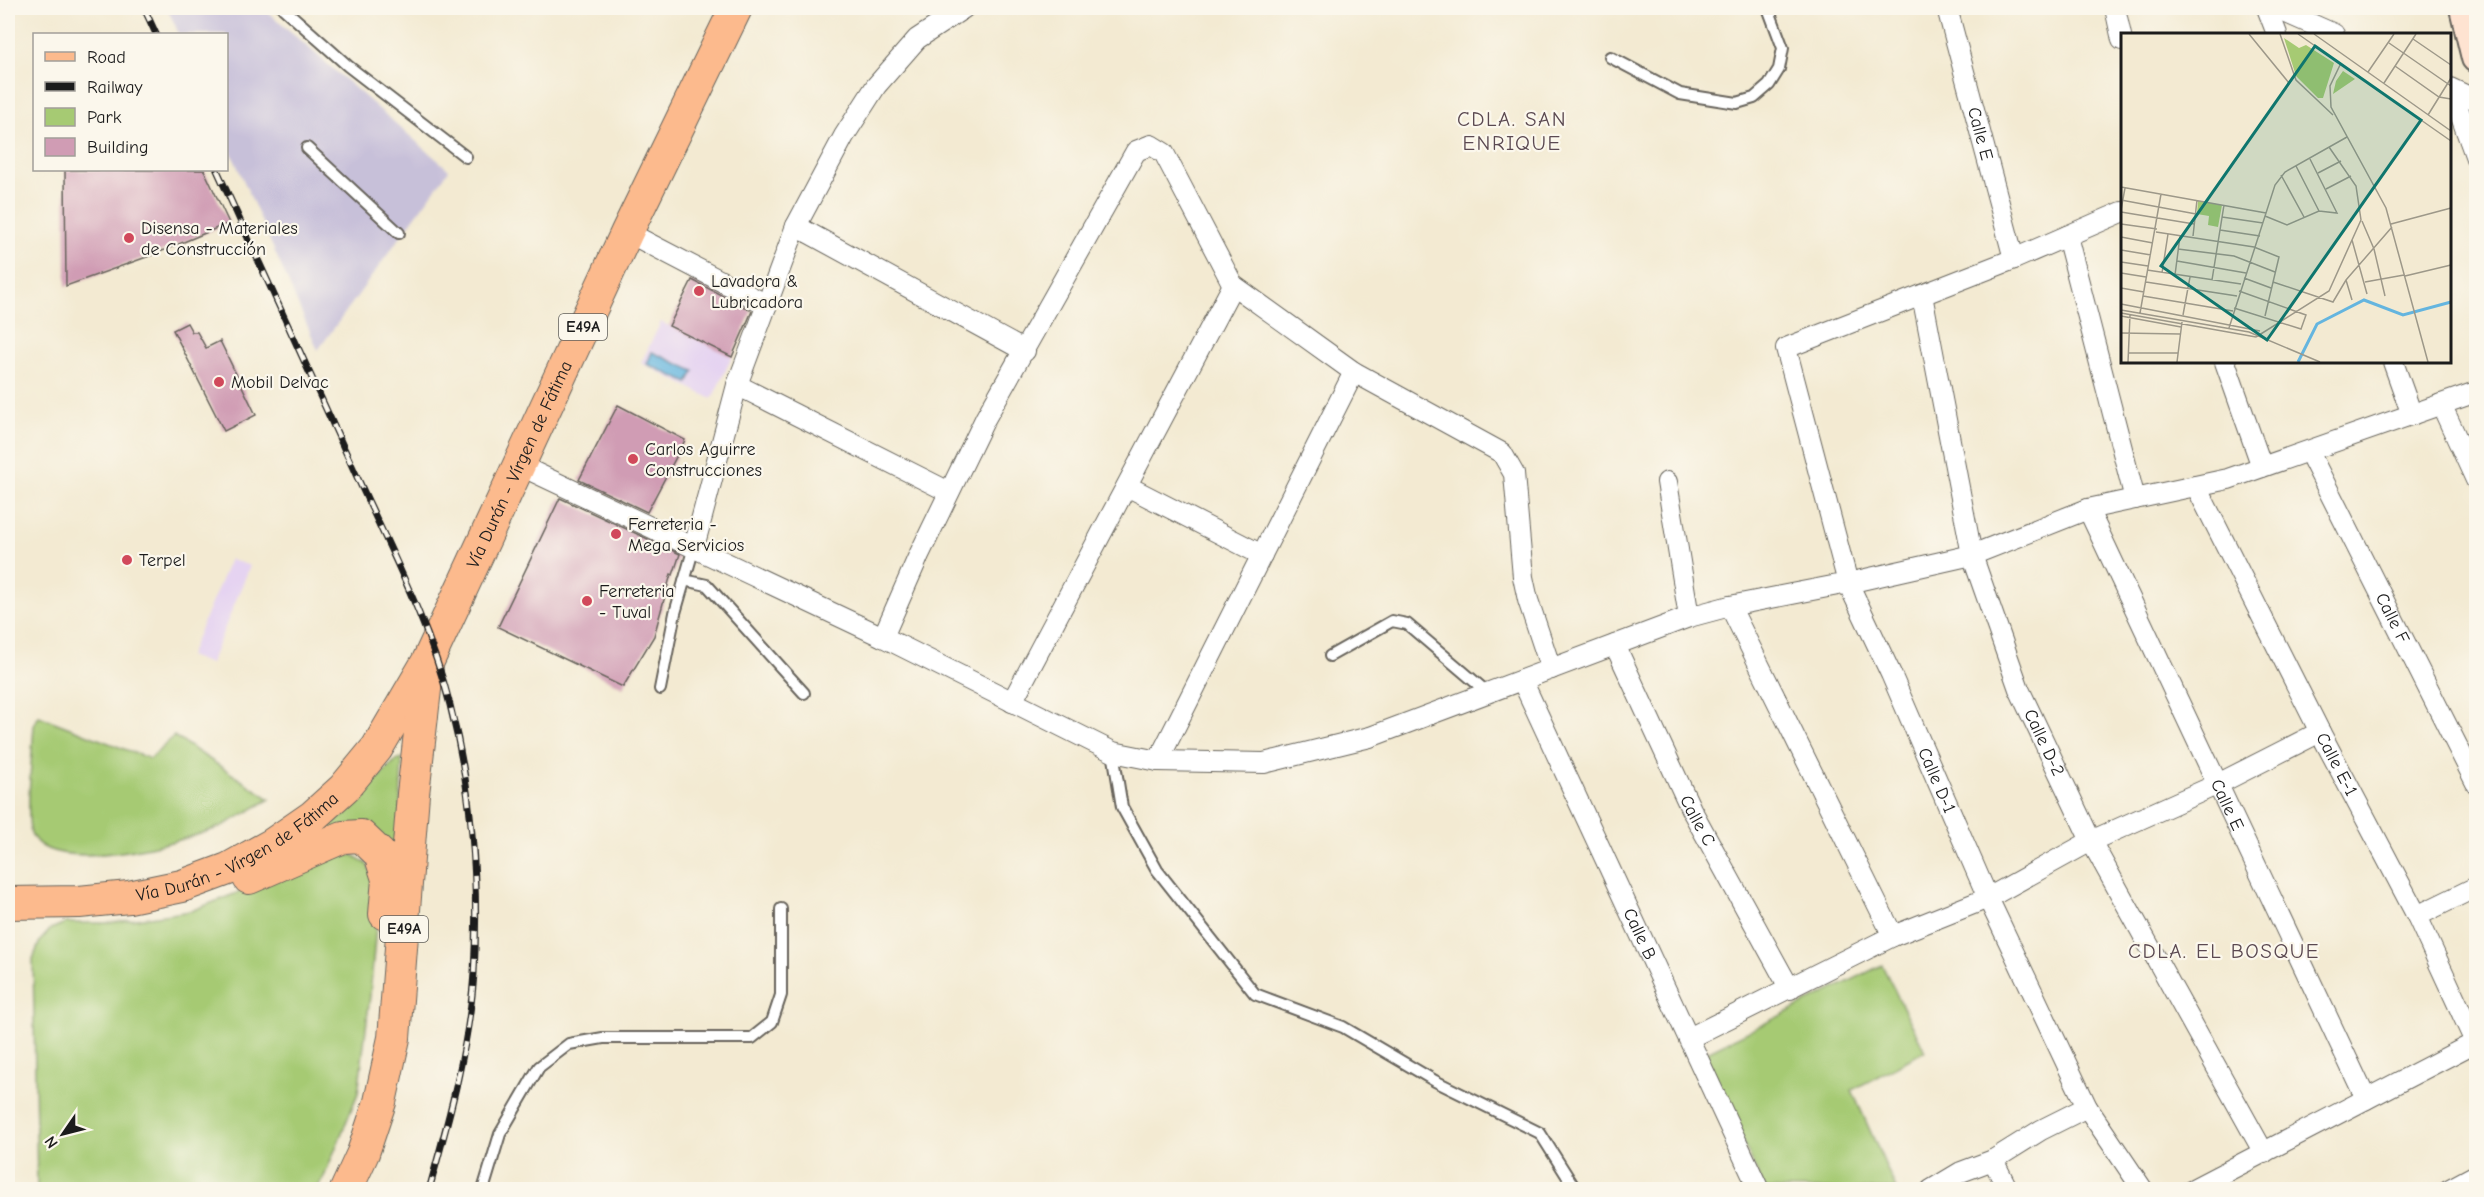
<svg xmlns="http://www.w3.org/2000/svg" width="2484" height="1197" font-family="'Comic Neue',sans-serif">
<rect width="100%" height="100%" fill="#fbf7ec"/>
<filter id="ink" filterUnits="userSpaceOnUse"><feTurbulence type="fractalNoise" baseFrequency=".0167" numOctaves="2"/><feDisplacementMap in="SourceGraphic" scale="12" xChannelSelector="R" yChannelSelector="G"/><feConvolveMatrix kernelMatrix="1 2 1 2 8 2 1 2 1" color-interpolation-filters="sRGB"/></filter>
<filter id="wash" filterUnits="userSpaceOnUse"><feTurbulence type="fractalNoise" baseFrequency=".008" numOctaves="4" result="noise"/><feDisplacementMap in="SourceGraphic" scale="24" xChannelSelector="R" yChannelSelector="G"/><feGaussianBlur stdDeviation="1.35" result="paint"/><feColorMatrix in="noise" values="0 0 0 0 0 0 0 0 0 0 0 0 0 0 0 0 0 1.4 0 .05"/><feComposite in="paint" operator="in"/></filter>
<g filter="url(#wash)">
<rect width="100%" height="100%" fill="#f3ead2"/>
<path fill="#e5d3f1" d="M661,322L732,357L712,399L641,363Z
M230,559L250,566L210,664L189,656Z"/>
<path fill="#c7c0d9" d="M167,8H263L449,170L318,350L227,143L226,34H179Z"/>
<path fill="#a6ca73" stroke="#617348" stroke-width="1.5" d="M39,716L150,759L174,736L270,799C254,808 238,818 222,826C190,840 48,879 31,833C25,815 33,747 34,724Z
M402,758L398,864L323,834L396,760Z
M353,855L367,864L379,891L370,996L358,1093L324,1177L317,1189H37L33,959L40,941L51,929L65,923H109L191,911L331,856Z
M1882,965L1925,1051L1852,1090L1896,1189H1765L1701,1055Z"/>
<path fill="#64b5df" stroke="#40687e" stroke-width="1.5" d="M652,352L694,371L688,383L647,364Z"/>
<g id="blocks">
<path fill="#d09cb4" d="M65,170H204L229,223L155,254L66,286Z
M692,280L752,311L732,357L669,326Z
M187,323L192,332H197L206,348L220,341L256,415L224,431L173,330Z
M618,405L685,440L647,512L579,480Z
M560,498L680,554L673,575L671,574L654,636L623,687L498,627Z"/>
</g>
</g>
<g filter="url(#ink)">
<use href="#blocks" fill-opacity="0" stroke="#67645c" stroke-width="1.5"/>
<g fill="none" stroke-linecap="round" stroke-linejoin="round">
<g stroke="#67645c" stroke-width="14">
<path id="lane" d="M283,8L348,66L466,157
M1610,57L1680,94L1737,103L1754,98L1769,85L1779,69L1783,48L1768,8
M307,148L399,233
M684,580L707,585L804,693
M1330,656L1392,621L1407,624L1488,693
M660,689L675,613L694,547
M1113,752L1122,807L1157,870L1255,994L1343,1027L1435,1081L1540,1133L1576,1190
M483,1190L500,1134L539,1067L569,1044L603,1038H752L772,1022L781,995V909"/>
</g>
<g stroke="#67645c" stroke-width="22">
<g id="street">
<path id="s1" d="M1947,8L2014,259"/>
<path d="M2115,8L2122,40"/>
<path d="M2267,8L2277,34"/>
<path d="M2275,8L2334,34"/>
<path d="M2450,88L2476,100"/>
<path d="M2451,89L2476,158"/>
<path id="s2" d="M2122,212L2014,259L1786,348L1848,583L1891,674L1988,898L2087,1107L2143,1190"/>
<path d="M796,226L1025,351"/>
<path d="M627,232L767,305"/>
<path d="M2067,236L2135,499"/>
<path id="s3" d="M1922,295L1972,555L2019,689L2091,841L2264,1153"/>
<path d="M2225,362L2262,467"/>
<path d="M2393,362L2412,415"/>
<path d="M737,385L949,492"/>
<path d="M2441,404L2476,480"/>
<path id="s4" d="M2309,452L2476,783"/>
<path d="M519,465L883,637L1113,752L1158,761L1264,763L1370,737L1689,617L1730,606L1848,583L1972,555L2088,509L2228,479L2476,392"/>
<path d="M1667,482L1689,617"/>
<path d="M1127,486L1262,555"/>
<path id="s5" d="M2196,486L2320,732L2417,916L2476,1044"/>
<path id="s6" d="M2088,509L2366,1099"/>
<path d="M694,547L737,385L796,226L844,136L876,86L917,39L964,8"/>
<path d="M1730,606L1893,936"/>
<path d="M883,637L919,555L985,419L1136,151L1151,145L1164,153L1233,285L1354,372L1502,453L1514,474L1523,577L1528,600L1551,669"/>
<path id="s7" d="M1615,645L1691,809L1790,989"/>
<path id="s8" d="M1522,680L1759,1190"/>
<path d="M1012,702L1233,285"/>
<path d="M1158,761L1354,372"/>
<path d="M2417,916L2476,887"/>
<path d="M1689,1038L1893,936L1988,898L2091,841L2216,785L2320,732"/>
<path d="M1993,1160L2008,1190"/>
<path d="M1931,1190L1961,1172L1993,1160L2041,1130L2087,1107"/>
<path d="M2191,1190L2476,1042"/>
<path d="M2448,1190L2476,1175"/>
</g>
</g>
<g stroke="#67645c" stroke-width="32">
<path id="secondary" d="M2464,8L2476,58"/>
</g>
<g stroke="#67645c" stroke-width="34">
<g id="primary">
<path d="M249,878L343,837L361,836L380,854L388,879L385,914"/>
<path id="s9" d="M8,903L79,902L129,897L182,886L228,869L273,844L312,817L344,788L377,748L428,661L627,232L736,8"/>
<path d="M346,1190L363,1153L380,1102L394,1038L413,794L427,672"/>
</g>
</g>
<use href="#lane" stroke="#fff" stroke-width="10"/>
<use href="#street" stroke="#fff" stroke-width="20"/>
<use href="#secondary" stroke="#fee3d1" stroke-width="28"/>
<use href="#primary" stroke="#fcba8d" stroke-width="32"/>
<g stroke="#1c1c1c" stroke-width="7">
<path id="rail" d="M144,8L156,34
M217,170C264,273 311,376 358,479C392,553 430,626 450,705C472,791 479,884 474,973C469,1047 449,1118 429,1190"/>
</g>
<use href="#rail" stroke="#fbf7ec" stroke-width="4.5" stroke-dasharray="14" stroke-linecap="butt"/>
</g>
</g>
<g fill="#d1495b" stroke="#fbf7ec" stroke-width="2">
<circle cx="129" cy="238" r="6"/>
<circle cx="699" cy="291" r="6"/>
<circle cx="219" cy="382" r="6"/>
<circle cx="633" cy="459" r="6"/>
<circle cx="616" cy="534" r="6"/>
<circle cx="127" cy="560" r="6"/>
<circle cx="587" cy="601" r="6"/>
</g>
<g text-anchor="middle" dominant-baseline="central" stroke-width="4.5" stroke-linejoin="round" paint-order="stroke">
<g fill="#fbf7ec" stroke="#5f5e5a" stroke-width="1.5">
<rect x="559" y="314" width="48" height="26" rx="4.5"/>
<rect x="380" y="916" width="48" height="26" rx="4.5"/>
</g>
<g font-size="16" font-weight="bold" fill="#1c1c1c">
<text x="583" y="327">E49A</text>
<text x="404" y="929">E49A</text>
</g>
<g font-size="18" fill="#1c1c1c" stroke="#fbf7ec">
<text stroke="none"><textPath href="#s1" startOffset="130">Calle E</textPath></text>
<text stroke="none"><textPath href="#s9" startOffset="736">Vía Durán - Vírgen de Fátima</textPath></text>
<text stroke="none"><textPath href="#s4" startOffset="186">Calle F</textPath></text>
<text stroke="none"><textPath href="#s3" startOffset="466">Calle D-2</textPath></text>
<text stroke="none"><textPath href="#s5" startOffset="312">Calle E-1</textPath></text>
<text stroke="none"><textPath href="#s2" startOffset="822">Calle D-1</textPath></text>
<text stroke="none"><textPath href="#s6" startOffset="327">Calle E</textPath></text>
<text stroke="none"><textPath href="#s7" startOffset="194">Calle C</textPath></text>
<text stroke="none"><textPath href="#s9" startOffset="242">Vía Durán - Vírgen de Fátima</textPath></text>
<text stroke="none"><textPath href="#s8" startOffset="280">Calle B</textPath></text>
</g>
<g font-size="18" fill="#1c1c1c" stroke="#fbf7ec" text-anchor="start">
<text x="141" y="228">Disensa - Materiales<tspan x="141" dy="21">de Construcción</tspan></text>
<text x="711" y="281">Lavadora &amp;<tspan x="711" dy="21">Lubricadora</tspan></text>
<text x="231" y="382">Mobil Delvac</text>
<text x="645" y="449">Carlos Aguirre<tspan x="645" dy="21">Construcciones</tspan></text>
<text x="628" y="524">Ferreteria -<tspan x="628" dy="21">Mega Servicios</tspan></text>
<text x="139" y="560">Terpel</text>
<text x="599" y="591">Ferreteria<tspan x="599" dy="21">- Tuval</tspan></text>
</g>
<g font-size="21" letter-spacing="1.5" fill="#5b4951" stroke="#fbf7ec">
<text x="1512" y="119">CDLA. SAN<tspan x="1512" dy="24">ENRIQUE</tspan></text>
<text x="2224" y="951">CDLA. EL BOSQUE</text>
</g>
</g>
<g transform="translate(2121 33)">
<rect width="330" height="330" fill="#f3ead2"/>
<path d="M163,5L178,15L185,12L213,30L202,65H197L175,43ZM222,38L234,46L212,61L215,48ZM77,168L101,172L97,194L87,192L88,183L76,181Z" fill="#a6ca73"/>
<path fill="none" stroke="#64b5df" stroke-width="3" d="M177,329L196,291L243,267L282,282L330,269"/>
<path fill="none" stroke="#9d9889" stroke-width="1.5" d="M128,1L168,50M159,1L175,47L212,82M177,1L330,108M193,1L330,98M292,6L330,32M268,10L330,53M220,30L209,53L210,74L265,175L307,329M274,33L318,64L330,66M247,39L273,1M263,50L295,1M307,82L330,45M175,133L198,178M197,140L220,128M160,142L183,184M0,154L145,180M205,156L230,143M0,167L75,181M0,177L4,155M0,179L73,191M144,183L166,192L198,178L216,180L189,126M101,184L142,190M241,188L253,216L264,263M0,191L36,196M270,191L330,175M99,197L139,203M35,199L133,214L158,224L144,283M72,203L76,167M0,204L32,210M231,207L246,261M57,216L113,223L154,239M0,217L30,222M56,228L125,240M0,229L27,233M26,237L120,251M0,240L25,244M41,240L47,201M54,242L59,203M284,243L330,232M123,245L150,255M91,247L103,172M225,247L231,267M25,249L116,263M152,249L212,269L225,247L271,194M244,249L283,242M0,255L23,259M22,263L112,278M0,271L139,298M113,275L180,296L185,282L118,258M0,277L128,299L199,329M0,280L135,304M19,280L40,161M62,282L69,244M0,283L60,294M108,295L154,152L164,139L226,104M0,300L59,301M135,304L208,258L240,187L235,153L208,114M7,320H57M7,329L9,282M56,329L61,289"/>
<path fill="#0f766e" fill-opacity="0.15" stroke="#0f766e" stroke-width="3" d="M194,13L300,87L146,307L40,233Z"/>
<rect width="330" height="330" fill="none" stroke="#1c1c1c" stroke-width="3"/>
</g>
<rect width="2484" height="1197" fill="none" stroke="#fbf7ec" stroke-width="30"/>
<rect x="33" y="33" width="195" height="138" fill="#fbf7ec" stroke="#a29f99" stroke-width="1.5"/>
<rect x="45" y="52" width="30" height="9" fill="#fcba8d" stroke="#a29f99" stroke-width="1.5"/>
<text x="87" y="63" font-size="18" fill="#1c1c1c">Road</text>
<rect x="45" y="82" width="30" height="9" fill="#1c1c1c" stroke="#a29f99" stroke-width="1.5"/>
<text x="87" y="93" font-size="18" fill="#1c1c1c">Railway</text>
<rect x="45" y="108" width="30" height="18" fill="#a6ca73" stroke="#a29f99" stroke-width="1.5"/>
<text x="87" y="123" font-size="18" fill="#1c1c1c">Park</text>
<rect x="45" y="138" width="30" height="18" fill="#d09cb4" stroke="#a29f99" stroke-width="1.5"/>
<text x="87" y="153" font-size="18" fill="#1c1c1c">Building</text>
<g transform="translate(63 1134) rotate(235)" stroke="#fbf7ec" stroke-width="4.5" paint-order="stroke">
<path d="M0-4.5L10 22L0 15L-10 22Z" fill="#1c1c1c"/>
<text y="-9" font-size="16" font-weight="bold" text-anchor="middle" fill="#1c1c1c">N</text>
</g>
</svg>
